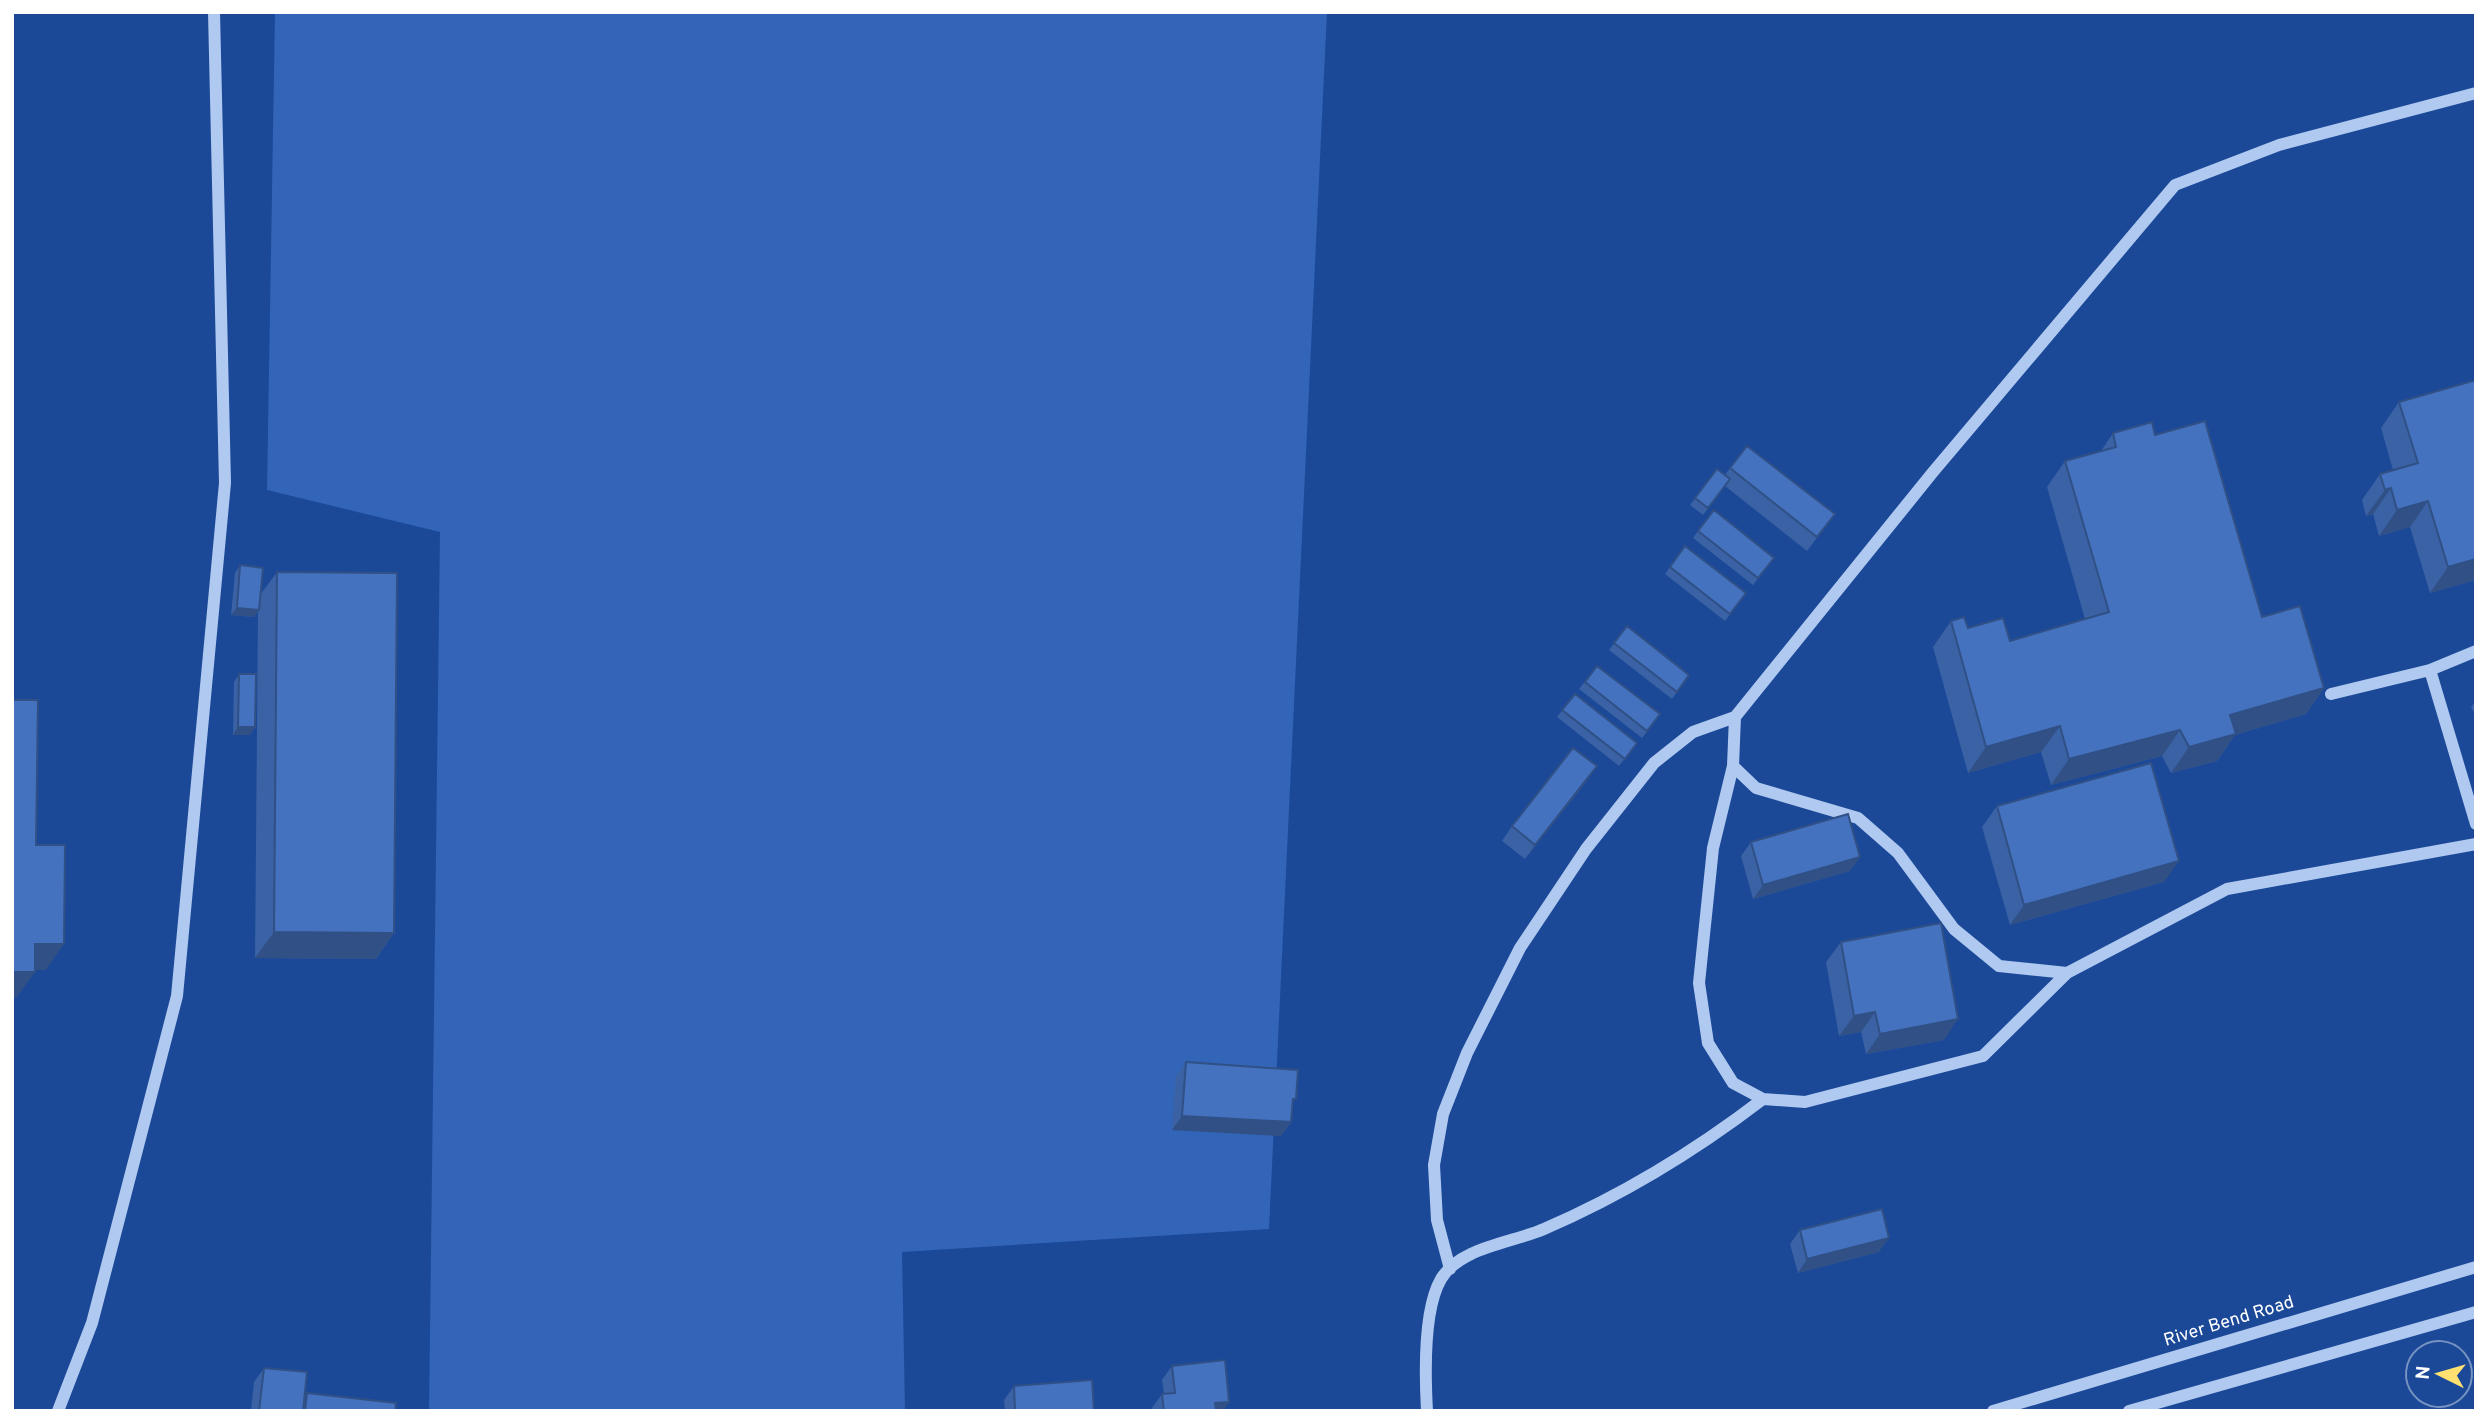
<svg xmlns="http://www.w3.org/2000/svg" width="2488" height="1423" font-family="Overpass,sans-serif">
  <rect width="100%" height="100%" fill="#1b4998"/>
  <!-- green -->
  <path fill="#3264b7" d="M 275,12 L 1327,12 L 1269,1229 L 902,1252 L 905,1411 L 429,1411 L 440,532 L 267,490 Z"/>
  <g fill="none" stroke-linecap="round" stroke-linejoin="round">
    <!-- minor -->
    <path stroke="#b0c9f0" stroke-width="12" d="M 2476,93 L 2279,145 L 2175,185 L 1933,472 L 1735,717 L 1733,766 L 1713,848 L 1699,983 L 1708,1043 L 1733,1083 L 1763,1099 L 1805,1102 L 1983,1056 L 2067,973 L 2227,889 L 2476,844
      M 2430,670 L 2476,824
      M 2331,694 L 2430,670 L 2476,651
      M 1733,766 L 1756,788 L 1858,818 L 1898,853 L 1954,929 L 1999,966 L 2067,973
      M 1450,1269 L 1437,1220 L 1434,1165 L 1443,1114 L 1467,1053 L 1520,948 L 1586,849 L 1654,763 L 1693,732 L 1735,717
      M 58,1411 L 92,1323 L 177,996 L 225,483 L 214,12
      M 1427,1411 C 1425,1375 1423,1310 1441,1279 C 1460,1247 1512,1243 1544,1229 C 1623,1195 1695,1151 1763,1099
      M 1993,1411 L 2476,1267
      M 2129,1411 L 2476,1312"/>
  </g>
  <!-- wall -->
  <path fill="#3a62a4" d="M 2399,402 L 2476,580 L 2430,593 L 2410,527 L 2379,536 L 2373,514 L 2366,516 L 2362,500 L 2380,474 L 2393,470 L 2381,428 Z
    M 2113,433 L 2155,435 L 2262,617 L 2324,688 L 2306,714 L 2235,735 L 2217,761 L 2171,773 L 2162,756 L 2051,785 L 2041,752 L 1968,773 L 1933,647 L 1951,621 L 1968,628 L 2010,641 L 2085,619 L 2047,487 L 2065,461 L 2101,451 Z
    M 1747,446 L 1835,514 L 1807,551 L 1725,486 L 1703,515 L 1690,505 L 1717,469 L 1725,475 Z
    M 1698,531 L 1769,565 L 1753,585 L 1693,538 Z
    M 1685,546 L 1746,593 L 1725,621 L 1665,574 Z
    M 240,565 L 260,595 L 277,572 L 394,933 L 376,959 L 255,958 L 258,611 L 254,617 L 231,615 L 235,573 Z
    M 1627,626 L 1689,675 L 1672,699 L 1609,650 Z
    M 1597,666 L 1655,722 L 1642,738 L 1579,689 Z
    M 239,674 L 255,727 L 250,735 L 233,735 L 234,682 Z
    M 1575,694 L 1637,743 L 1619,766 L 1557,717 Z
    M 2476,701 L 2476,717 L 2471,707 Z
    M 1587,781 L 1525,859 L 1502,841 L 1512,826 Z
    M 1997,806 L 2164,882 L 2010,925 L 1982,827 Z
    M 1751,842 L 1860,857 L 1850,871 L 1753,899 L 1741,856 Z
    M 1841,942 L 1944,1040 L 1866,1054 L 1861,1032 L 1839,1036 L 1826,962 Z
    M 1186,1062 L 1291,1122 L 1281,1136 L 1172,1130 L 1176,1076 Z
    M 1800,1230 L 1879,1252 L 1798,1273 L 1790,1244 Z
    M 1172,1366 L 1223,1411 L 1152,1411 L 1152,1408 L 1162,1394 L 1164,1394 L 1162,1380 Z
    M 264,1368 L 304,1397 L 307,1393 L 395,1411 L 251,1411 L 254,1382 Z
    M 1014,1386 L 1094,1411 L 1005,1411 L 1004,1400 Z"/>
  <!-- shaded-wall -->
  <path fill="#305086" d="M 2391,488 L 2373,514 L 2366,516 L 2385,490 Z
    M 2428,501 L 2410,527 L 2379,536 L 2397,510 Z
    M 2476,559 L 2476,580 L 2430,593 L 2448,567 Z
    M 237,608 L 259,610 L 254,617 L 231,615 Z
    M 2324,688 L 2306,714 L 2235,735 L 2217,761 L 2171,773 L 2189,747 L 2230,715 Z
    M 2060,726 L 2041,752 L 1968,773 L 1986,747 Z
    M 238,727 L 255,727 L 250,735 L 233,735 Z
    M 2180,730 L 2162,756 L 2051,785 L 2069,759 Z
    M 1597,766 L 1587,781 L 1525,859 L 1535,845 Z
    M 1860,857 L 1850,871 L 1753,899 L 1763,885 Z
    M 2179,861 L 2164,882 L 2010,925 L 2024,905 Z
    M 274,932 L 394,933 L 376,959 L 255,958 Z
    M 35,944 L 64,944 L 46,970 L 17,970 Z
    M 12,972 L 35,972 L 16,998 L 12,998 Z
    M 1875,1012 L 1861,1032 L 1839,1036 L 1854,1016 Z
    M 1958,1019 L 1944,1040 L 1866,1054 L 1880,1034 Z
    M 1182,1116 L 1291,1122 L 1281,1136 L 1172,1130 Z
    M 1889,1238 L 1879,1252 L 1798,1273 L 1807,1259 Z
    M 1229,1402 L 1223,1411 L 1210,1411 L 1215,1403 Z"/>
  <!-- building -->
  <path fill="#4472bf" stroke="#305086" stroke-width="2" d="M 2476,380 L 2476,559 L 2448,567 L 2428,501 L 2397,510 L 2391,488 L 2385,490 L 2380,474 L 2418,463 L 2399,402 Z
    M 2205,421 L 2262,617 L 2300,606 L 2324,688 L 2230,715 L 2236,734 L 2189,747 L 2180,730 L 2069,759 L 2060,726 L 1986,747 L 1951,621 L 1964,617 L 1968,628 L 2003,618 L 2010,641 L 2109,612 L 2065,461 L 2116,447 L 2113,433 L 2152,422 L 2155,435 Z
    M 1747,446 L 1835,514 L 1817,537 L 1730,468 Z
    M 1717,469 L 1730,479 L 1708,508 L 1695,498 Z
    M 1714,510 L 1774,558 L 1758,578 L 1698,531 Z
    M 1685,546 L 1746,593 L 1730,614 L 1670,567 Z
    M 240,565 L 263,568 L 259,610 L 237,608 Z
    M 277,572 L 397,573 L 394,933 L 274,932 Z
    M 1627,626 L 1689,675 L 1677,692 L 1614,643 Z
    M 1597,666 L 1660,714 L 1647,731 L 1585,682 Z
    M 239,674 L 256,674 L 255,727 L 238,727 Z
    M 1575,694 L 1637,743 L 1625,759 L 1562,710 Z
    M 12,700 L 38,700 L 36,845 L 65,845 L 64,944 L 35,944 L 35,972 L 12,972 Z
    M 1573,748 L 1597,766 L 1535,845 L 1512,826 Z
    M 2151,763 L 2179,861 L 2024,905 L 1997,806 Z
    M 1848,814 L 1860,857 L 1763,885 L 1751,842 Z
    M 1941,923 L 1958,1019 L 1880,1034 L 1875,1012 L 1854,1016 L 1841,942 Z
    M 1186,1062 L 1298,1070 L 1296,1099 L 1293,1099 L 1291,1122 L 1182,1116 Z
    M 1882,1209 L 1889,1238 L 1807,1259 L 1800,1230 Z
    M 1225,1360 L 1229,1402 L 1215,1403 L 1216,1411 L 1164,1411 L 1162,1394 L 1175,1393 L 1172,1366 Z
    M 264,1368 L 307,1372 L 303,1411 L 259,1411 Z
    M 1092,1380 L 1094,1411 L 1015,1411 L 1014,1386 Z
    M 307,1393 L 396,1403 L 395,1411 L 305,1411 Z"/>
  <g text-anchor="middle" dominant-baseline="central" stroke-width="7" stroke-linejoin="round" paint-order="stroke">
    <!-- street labels -->
    <g font-size="18" fill="#fff" stroke="#1b4998">
      <text transform="translate(2229 1322) rotate(-17)">River Bend Road</text>
    </g>
  </g>
  <!-- border -->
  <rect width="2488" height="1423" fill="none" stroke="#ffffff" stroke-width="28"/>
  <!-- north arrow -->
  <g transform="translate(2439 1374) rotate(275)"><circle r="33" fill="#1b4998" stroke="#7692c1" stroke-width="2"/>
  <path d="M0-5L12 26L0 18L-12 26Z" fill="#ffe070"/>
  <text y="-10" font-size="19" font-weight="bold" text-anchor="middle" fill="#ffffff">N</text>
  </g>
</svg>
